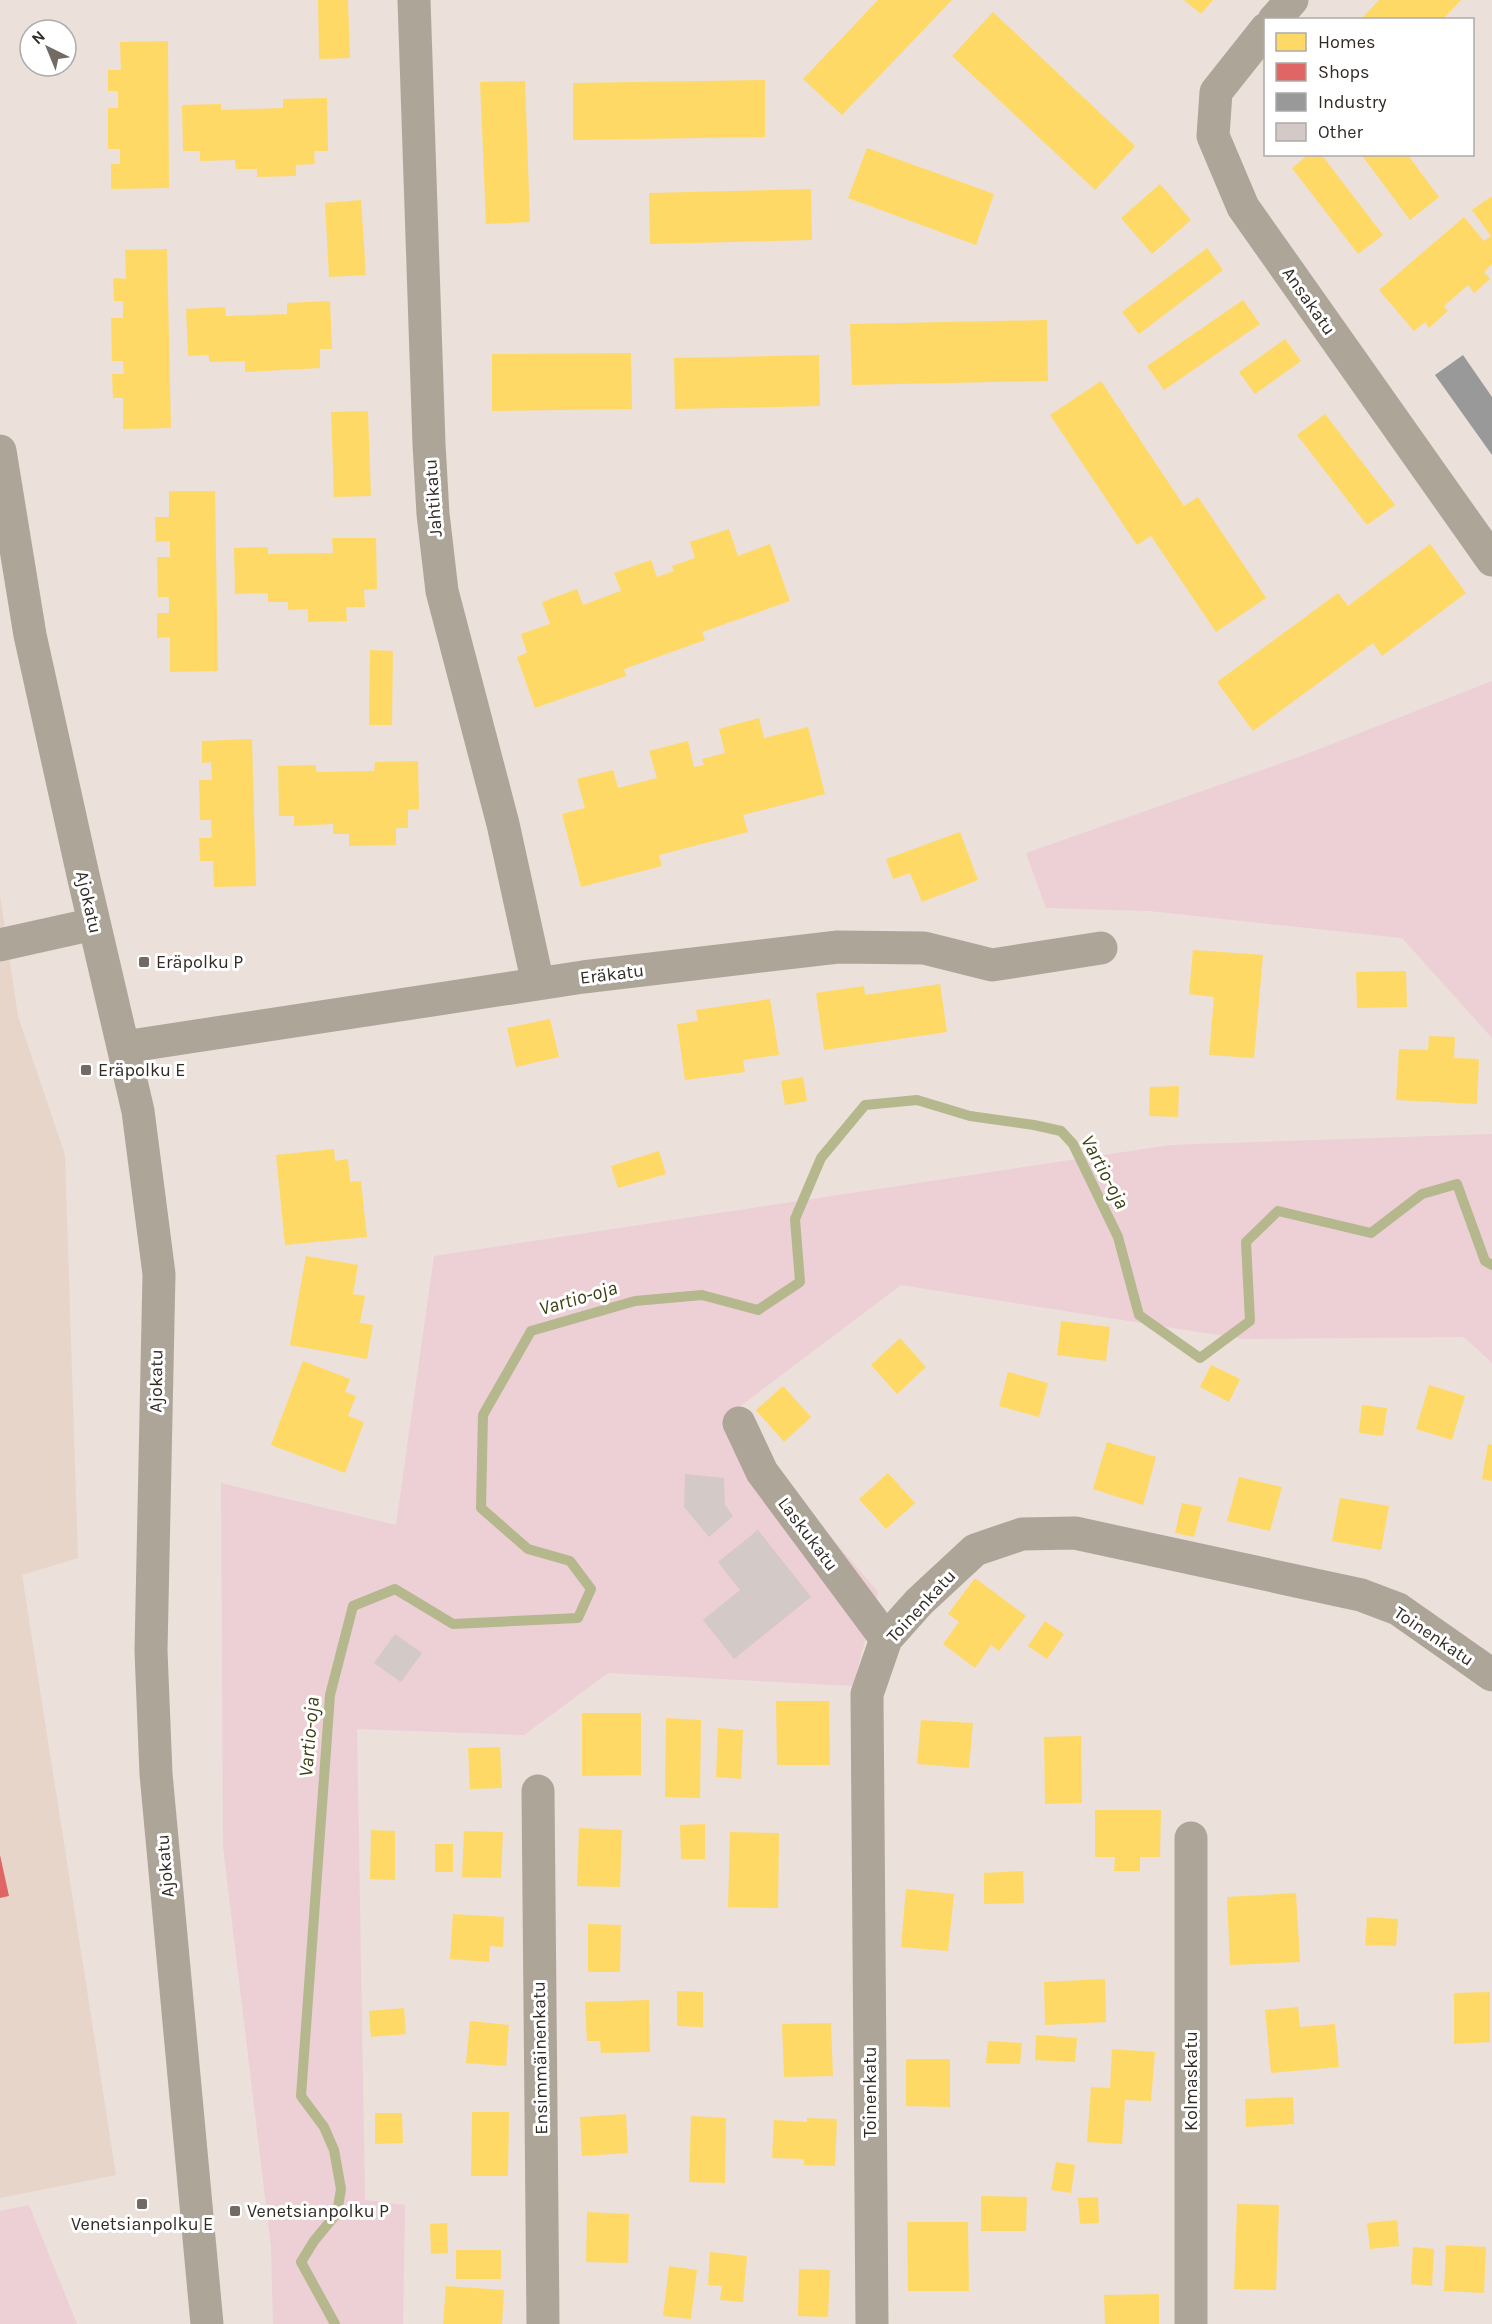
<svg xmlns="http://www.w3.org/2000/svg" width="1492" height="2324" font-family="Karla,sans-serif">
  <rect width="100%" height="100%" fill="#ebe0da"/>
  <!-- built -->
  <path fill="#e7d5c9" d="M 0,895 L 18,1016 L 65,1155 L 78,1558 L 22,1575 L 116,2175 L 0,2198 Z"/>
  <!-- green -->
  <path fill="#edcfd6" d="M 1492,681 L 1492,1038 L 1402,938 L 1149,911 L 1046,908 L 1026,853 L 1299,757 Z
    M 1492,1134 L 1492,1363 L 1464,1337 L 1243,1339 L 901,1285 L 727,1416 L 878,1592 L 853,1686 L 608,1673 L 524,1735 L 357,1729 L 365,2200 L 405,2205 L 403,2324 L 273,2324 L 271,2247 L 223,1847 L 221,1483 L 396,1525 L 434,1256 L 1170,1145 Z
    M 29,2205 L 77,2324 L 0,2324 L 0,2211 Z"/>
  <!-- homes -->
  <path fill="#ffd966" d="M 318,0 L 348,0 L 350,58 L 319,59 Z
    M 878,0 L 952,0 L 842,115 L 803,79 Z
    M 1184,0 L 1213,0 L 1201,14 Z
    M 1379,0 L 1461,0 L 1442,20 L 1360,20 Z
    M 993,12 L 1135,146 L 1095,190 L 952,56 Z
    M 168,41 L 169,188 L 111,189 L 111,164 L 120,164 L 120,149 L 108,149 L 108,108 L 118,108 L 118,91 L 108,91 L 108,70 L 121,70 L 120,42 Z
    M 765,80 L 765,137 L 573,140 L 573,83 Z
    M 525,81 L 530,222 L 486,224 L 480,82 Z
    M 327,98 L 328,151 L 314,151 L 315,164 L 296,165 L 296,176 L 257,177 L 257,169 L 236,169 L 235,160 L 200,161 L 200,151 L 183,151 L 182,105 L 221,104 L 221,110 L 283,108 L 283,99 Z
    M 867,148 L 994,194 L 976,245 L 848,198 Z
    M 1309,154 L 1321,154 L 1383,235 L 1358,254 L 1292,168 Z
    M 1361,154 L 1407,154 L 1439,197 L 1410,220 Z
    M 1160,184 L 1191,220 L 1152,254 L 1121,218 Z
    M 811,189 L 812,240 L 650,244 L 649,193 Z
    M 1492,196 L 1492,264 L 1484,272 L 1490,279 L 1474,293 L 1468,285 L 1444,306 L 1448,311 L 1429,328 L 1425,322 L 1414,331 L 1379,290 L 1464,217 L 1484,241 L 1491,236 L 1472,210 Z
    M 361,200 L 366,275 L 329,277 L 325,203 Z
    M 1207,248 L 1223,270 L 1139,334 L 1122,312 Z
    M 167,249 L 171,428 L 123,429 L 123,398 L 113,398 L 112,374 L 124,374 L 123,361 L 112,361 L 111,318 L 123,318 L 123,301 L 114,301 L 113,278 L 126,279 L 125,250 Z
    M 1243,300 L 1260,324 L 1164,390 L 1147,366 Z
    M 330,301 L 332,349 L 320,349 L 320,368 L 245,372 L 245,361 L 209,362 L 209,355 L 188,356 L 186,309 L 225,307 L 226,316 L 287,314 L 287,303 Z
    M 1047,320 L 1048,381 L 852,385 L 850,324 Z
    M 1285,339 L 1301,361 L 1255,394 L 1239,372 Z
    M 631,353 L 632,409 L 492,411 L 492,354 Z
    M 819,355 L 820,406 L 675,409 L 674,358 Z
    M 1101,381 L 1184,506 L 1198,497 L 1266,598 L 1216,632 L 1151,536 L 1137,545 L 1050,415 Z
    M 368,411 L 371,496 L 334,497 L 331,412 Z
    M 1325,414 L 1395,505 L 1367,525 L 1297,435 Z
    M 169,491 L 215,491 L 218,671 L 170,672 L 170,637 L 157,638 L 157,613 L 169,613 L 169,597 L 158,597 L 157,557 L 170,557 L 170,541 L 156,542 L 155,517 L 169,517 Z
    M 729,529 L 738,556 L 770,544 L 790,601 L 702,632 L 705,640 L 624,669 L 626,676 L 535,708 L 517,657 L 527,653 L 521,634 L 550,624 L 542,602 L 577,589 L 583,605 L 621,591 L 614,573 L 651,560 L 657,577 L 674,571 L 672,566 L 695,558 L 690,542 Z
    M 332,538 L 376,538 L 377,589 L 364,590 L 365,607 L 346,607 L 347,621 L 308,622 L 308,609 L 288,610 L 288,602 L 268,602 L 268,593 L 235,594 L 234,548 L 268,547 L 268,554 L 333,553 Z
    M 1430,544 L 1466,593 L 1382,656 L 1373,643 L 1253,731 L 1217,682 L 1338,593 L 1348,606 Z
    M 370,650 L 393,651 L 392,725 L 369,725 Z
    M 759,718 L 764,738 L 808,727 L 825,794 L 743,815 L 748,832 L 659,855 L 662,866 L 581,887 L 562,814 L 585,808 L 577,779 L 613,770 L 618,788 L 657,778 L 649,751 L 688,741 L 694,767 L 704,765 L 702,759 L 725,753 L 719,729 Z
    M 252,739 L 256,886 L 214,887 L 213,861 L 200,861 L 199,838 L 212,838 L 211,820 L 200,820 L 199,780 L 212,780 L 211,762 L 202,763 L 202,741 Z
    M 418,761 L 419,809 L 408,810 L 408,828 L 396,828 L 396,845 L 349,846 L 349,834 L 333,834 L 333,824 L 294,826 L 294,816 L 279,816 L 278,766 L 316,765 L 316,772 L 374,771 L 375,762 Z
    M 960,832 L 978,880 L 922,902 L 910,873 L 893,879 L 886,859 Z
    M 1193,950 L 1263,955 L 1254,1058 L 1209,1055 L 1214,997 L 1189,994 Z
    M 1406,971 L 1407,1007 L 1357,1008 L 1356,972 Z
    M 940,984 L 947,1032 L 824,1050 L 816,993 L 864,986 L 865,995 Z
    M 770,999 L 779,1055 L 743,1060 L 745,1072 L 685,1080 L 677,1024 L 698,1021 L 696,1010 Z
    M 550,1019 L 559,1057 L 516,1067 L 507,1028 Z
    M 1429,1036 L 1455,1037 L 1454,1058 L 1479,1059 L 1477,1104 L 1396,1100 L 1399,1049 L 1428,1050 Z
    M 803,1077 L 807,1101 L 785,1105 L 781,1081 Z
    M 1179,1086 L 1178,1117 L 1149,1116 L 1150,1087 Z
    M 334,1149 L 335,1161 L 348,1159 L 350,1182 L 361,1181 L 367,1237 L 285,1245 L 276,1155 Z
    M 659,1151 L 666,1174 L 618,1188 L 611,1166 Z
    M 306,1256 L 358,1265 L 353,1294 L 365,1296 L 360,1323 L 373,1325 L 367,1359 L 290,1345 Z
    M 1061,1321 L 1110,1327 L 1106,1361 L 1057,1355 Z
    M 900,1338 L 926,1367 L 897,1394 L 871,1365 Z
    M 303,1361 L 350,1379 L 345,1392 L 356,1396 L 348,1416 L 364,1422 L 345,1473 L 271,1445 Z
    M 1211,1365 L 1240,1379 L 1229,1402 L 1200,1387 Z
    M 1008,1372 L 1048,1383 L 1039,1417 L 999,1406 Z
    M 1429,1385 L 1465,1396 L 1452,1440 L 1416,1429 Z
    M 783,1386 L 811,1417 L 784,1442 L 756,1410 Z
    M 1362,1405 L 1387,1408 L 1383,1436 L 1359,1433 Z
    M 1107,1442 L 1156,1457 L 1143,1505 L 1093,1489 Z
    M 1488,1444 L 1492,1445 L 1492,1481 L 1482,1479 Z
    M 888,1473 L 915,1503 L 886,1529 L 859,1499 Z
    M 1239,1477 L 1282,1487 L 1270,1531 L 1227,1521 Z
    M 1340,1498 L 1389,1506 L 1381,1550 L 1332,1541 Z
    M 1182,1503 L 1202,1507 L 1194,1537 L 1175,1533 Z
    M 975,1578 L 1026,1616 L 999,1651 L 991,1645 L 975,1668 L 943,1644 L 959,1622 L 948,1614 Z
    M 1045,1621 L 1064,1634 L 1047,1659 L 1028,1646 Z
    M 776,1701 L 829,1701 L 830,1765 L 777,1765 Z
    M 582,1713 L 641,1713 L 641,1775 L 582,1776 Z
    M 666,1718 L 701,1720 L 700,1798 L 665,1797 Z
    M 921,1720 L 973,1723 L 969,1768 L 917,1764 Z
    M 718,1728 L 743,1730 L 741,1779 L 716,1777 Z
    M 1081,1736 L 1082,1803 L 1045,1804 L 1044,1737 Z
    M 500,1747 L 502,1788 L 470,1789 L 468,1748 Z
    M 1095,1810 L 1161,1810 L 1160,1857 L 1140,1857 L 1140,1871 L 1114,1871 L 1115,1857 L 1095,1857 Z
    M 705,1824 L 705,1859 L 681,1859 L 680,1825 Z
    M 579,1828 L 622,1830 L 620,1887 L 577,1886 Z
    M 371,1830 L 395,1831 L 395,1880 L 370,1879 Z
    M 464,1831 L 503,1832 L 501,1878 L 462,1877 Z
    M 730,1832 L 779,1833 L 778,1908 L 728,1907 Z
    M 435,1844 L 453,1844 L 453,1872 L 435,1872 Z
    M 1023,1871 L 1024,1903 L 984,1904 L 984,1873 Z
    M 906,1889 L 954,1894 L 948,1951 L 901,1947 Z
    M 1296,1893 L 1300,1962 L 1230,1965 L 1227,1897 Z
    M 453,1914 L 504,1917 L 503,1947 L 490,1946 L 489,1962 L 450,1959 Z
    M 1367,1917 L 1398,1919 L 1396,1946 L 1365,1945 Z
    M 588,1924 L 621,1925 L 620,1972 L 588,1972 Z
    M 1105,1979 L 1106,2022 L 1045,2025 L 1044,1982 Z
    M 677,1991 L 703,1992 L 703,2027 L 677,2026 Z
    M 1490,1992 L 1490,2042 L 1454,2044 L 1454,1993 Z
    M 649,2000 L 650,2052 L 601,2053 L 600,2041 L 587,2041 L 585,2002 Z
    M 1298,2007 L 1300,2027 L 1335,2024 L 1339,2067 L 1271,2073 L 1265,2010 Z
    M 404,2008 L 406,2034 L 371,2037 L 369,2011 Z
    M 470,2021 L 509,2025 L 506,2066 L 466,2063 Z
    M 831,2023 L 833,2076 L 784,2077 L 782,2024 Z
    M 1036,2035 L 1077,2038 L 1075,2062 L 1035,2060 Z
    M 988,2041 L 1022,2043 L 1020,2064 L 986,2063 Z
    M 1112,2049 L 1155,2052 L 1151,2101 L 1125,2100 L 1122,2144 L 1087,2142 L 1091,2087 L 1110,2088 Z
    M 906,2059 L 950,2059 L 950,2107 L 906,2106 Z
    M 1293,2097 L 1294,2124 L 1246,2127 L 1245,2099 Z
    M 472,2112 L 509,2112 L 508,2176 L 471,2176 Z
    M 375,2113 L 402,2113 L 403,2143 L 375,2144 Z
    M 626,2114 L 628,2153 L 582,2156 L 580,2117 Z
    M 691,2116 L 726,2118 L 725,2183 L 689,2182 Z
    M 807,2118 L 837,2119 L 835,2166 L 804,2165 L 804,2159 L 772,2158 L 774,2120 L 807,2122 Z
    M 1056,2162 L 1075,2165 L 1071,2193 L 1051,2190 Z
    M 981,2196 L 1027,2197 L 1026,2231 L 981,2231 Z
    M 1098,2197 L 1099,2223 L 1080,2224 L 1078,2198 Z
    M 1237,2204 L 1279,2205 L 1276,2290 L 1234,2289 Z
    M 587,2212 L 629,2214 L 628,2263 L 586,2262 Z
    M 1397,2220 L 1399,2246 L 1370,2249 L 1367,2223 Z
    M 907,2222 L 968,2222 L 969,2291 L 908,2291 Z
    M 447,2223 L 448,2253 L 431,2254 L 430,2224 Z
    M 1446,2245 L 1486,2247 L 1484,2293 L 1444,2291 Z
    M 1413,2247 L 1434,2249 L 1432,2286 L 1411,2284 Z
    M 456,2250 L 501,2250 L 501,2279 L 456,2279 Z
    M 710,2252 L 747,2256 L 743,2302 L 720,2300 L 722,2286 L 708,2285 Z
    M 669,2266 L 697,2270 L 691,2319 L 663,2316 Z
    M 799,2269 L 830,2270 L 828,2317 L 798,2316 Z
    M 446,2286 L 504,2290 L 502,2324 L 443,2324 Z
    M 1159,2294 L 1159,2324 L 1105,2324 L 1104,2295 Z"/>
  <!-- shops -->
  <path fill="#e06666" d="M 0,1855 L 9,1896 L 0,1898 Z"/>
  <!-- industry -->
  <path fill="#999" d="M 1463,355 L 1492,397 L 1492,455 L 1435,375 Z"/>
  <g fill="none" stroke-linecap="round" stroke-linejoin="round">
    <!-- stream -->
    <path stroke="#b4b88c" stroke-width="10" d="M 335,2324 L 301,2262 L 314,2241 L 337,2213 L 341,2189 L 334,2150 L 324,2127 L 301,2096 L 330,1695 L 353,1606 L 395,1589 L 453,1624 L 578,1618 L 591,1589 L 570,1561 L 528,1549 L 481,1508 L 483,1415 L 531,1331 L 635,1301 L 702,1295 L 758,1310 L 800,1282 L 795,1219 L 821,1158 L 865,1105 L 917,1100 L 970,1116 L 1034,1125 L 1061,1131 L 1073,1144 L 1118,1237 L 1139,1315 L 1200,1358 L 1250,1321 L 1246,1242 L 1278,1211 L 1371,1233 L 1422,1194 L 1457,1184 L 1485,1261 L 1492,1265"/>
  </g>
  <!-- building -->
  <path fill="#d3c9c6" d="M 685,1474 L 724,1478 L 725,1505 L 733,1516 L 709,1537 L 684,1507 Z
    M 758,1530 L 811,1597 L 734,1659 L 703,1620 L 740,1590 L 718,1562 Z
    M 395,1634 L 422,1653 L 401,1682 L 374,1663 Z"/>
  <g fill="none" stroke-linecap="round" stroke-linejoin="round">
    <!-- minor -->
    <path stroke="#aea599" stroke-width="33" d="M 414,0 L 429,444 L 433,514 L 442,591 L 503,824 L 538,984
      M 1274,20 L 1292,0
      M 1266,29 L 1216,92 L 1213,136 L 1243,207 L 1492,560
      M 0,451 L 30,635 L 83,875 L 138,1111 L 159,1274 L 151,1651 L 156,1774 L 207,2324
      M 0,945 L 94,924
      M 124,1047 L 583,977 L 838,947 L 924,948 L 992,965 L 1101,948
      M 739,1423 L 762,1472 L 886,1639
      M 538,1791 L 543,2324
      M 1191,1838 L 1191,2324
      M 872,2324 L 867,1694 L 886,1639 L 919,1602 L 975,1550 L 1022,1534 L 1075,1533 L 1361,1595 L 1398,1609 L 1492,1675"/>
  </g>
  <!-- markers -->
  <g fill="#726a64" stroke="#fff" stroke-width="2">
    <rect x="138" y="956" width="12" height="12" rx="3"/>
    <rect x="80" y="1064" width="12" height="12" rx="3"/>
    <rect x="136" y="2198" width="12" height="12" rx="3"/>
    <rect x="229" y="2205" width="12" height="12" rx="3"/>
  </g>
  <g text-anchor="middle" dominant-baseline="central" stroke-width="6" stroke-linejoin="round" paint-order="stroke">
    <!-- street labels -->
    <g font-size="18" fill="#312a25" stroke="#fff">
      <text transform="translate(1309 301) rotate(55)">Ansakatu</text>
      <text transform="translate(433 498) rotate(-94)">Jahtikatu</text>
      <text transform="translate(89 902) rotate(77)">Ajokatu</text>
      <text transform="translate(612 974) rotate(-7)">Eräkatu</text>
      <text transform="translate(156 1381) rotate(-89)">Ajokatu</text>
      <text transform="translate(808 1534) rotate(53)">Laskukatu</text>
      <text transform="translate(921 1606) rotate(-47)">Toinenkatu</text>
      <text transform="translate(1434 1636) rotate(34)">Toinenkatu</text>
      <text transform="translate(165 1866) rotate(-95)">Ajokatu</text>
      <text transform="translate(540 2058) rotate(-91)">Ensimmäinenkatu</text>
      <text transform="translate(1191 2081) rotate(-90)">Kolmaskatu</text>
      <text transform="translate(870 2092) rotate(-90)">Toinenkatu</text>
    </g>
    <!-- poi labels -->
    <g font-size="18" fill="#312a25" stroke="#fff" text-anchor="start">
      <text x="156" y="962">Eräpolku P</text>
      <text x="98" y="1070">Eräpolku E</text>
      <text x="247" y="2211">Venetsianpolku P</text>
      <text x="142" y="2224" text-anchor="middle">Venetsianpolku E</text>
    </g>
    <!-- water labels -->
    <g font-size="20" font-style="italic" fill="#3a4113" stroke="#fff">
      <text transform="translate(1105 1172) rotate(62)">Vartio-oja</text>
      <text transform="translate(578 1298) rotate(-16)">Vartio-oja</text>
      <text transform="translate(309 1737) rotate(-85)">Vartio-oja</text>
    </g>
  </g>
  <!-- legend -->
  <rect x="1264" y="18" width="210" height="138" fill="#ffffff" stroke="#adaaa8" stroke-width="1.5"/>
  <rect x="1276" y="33" width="30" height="18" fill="#ffd966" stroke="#adaaa8" stroke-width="1.5"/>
  <text x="1318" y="48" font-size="18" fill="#312a25">Homes</text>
  <rect x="1276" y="63" width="30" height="18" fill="#e06666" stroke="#adaaa8" stroke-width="1.5"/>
  <text x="1318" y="78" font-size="18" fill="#312a25">Shops</text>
  <rect x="1276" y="93" width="30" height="18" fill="#999999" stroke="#adaaa8" stroke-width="1.5"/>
  <text x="1318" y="108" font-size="18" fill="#312a25">Industry</text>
  <rect x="1276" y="123" width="30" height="18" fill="#d3c9c6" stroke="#adaaa8" stroke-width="1.5"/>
  <text x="1318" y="138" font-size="18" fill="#312a25">Other</text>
  <!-- north arrow -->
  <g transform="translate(48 48) rotate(317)"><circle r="28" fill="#ffffff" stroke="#adaaa8" stroke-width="1.5"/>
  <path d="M0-4.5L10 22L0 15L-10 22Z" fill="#726a64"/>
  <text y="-9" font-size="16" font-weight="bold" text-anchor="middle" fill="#312a25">N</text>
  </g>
</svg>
